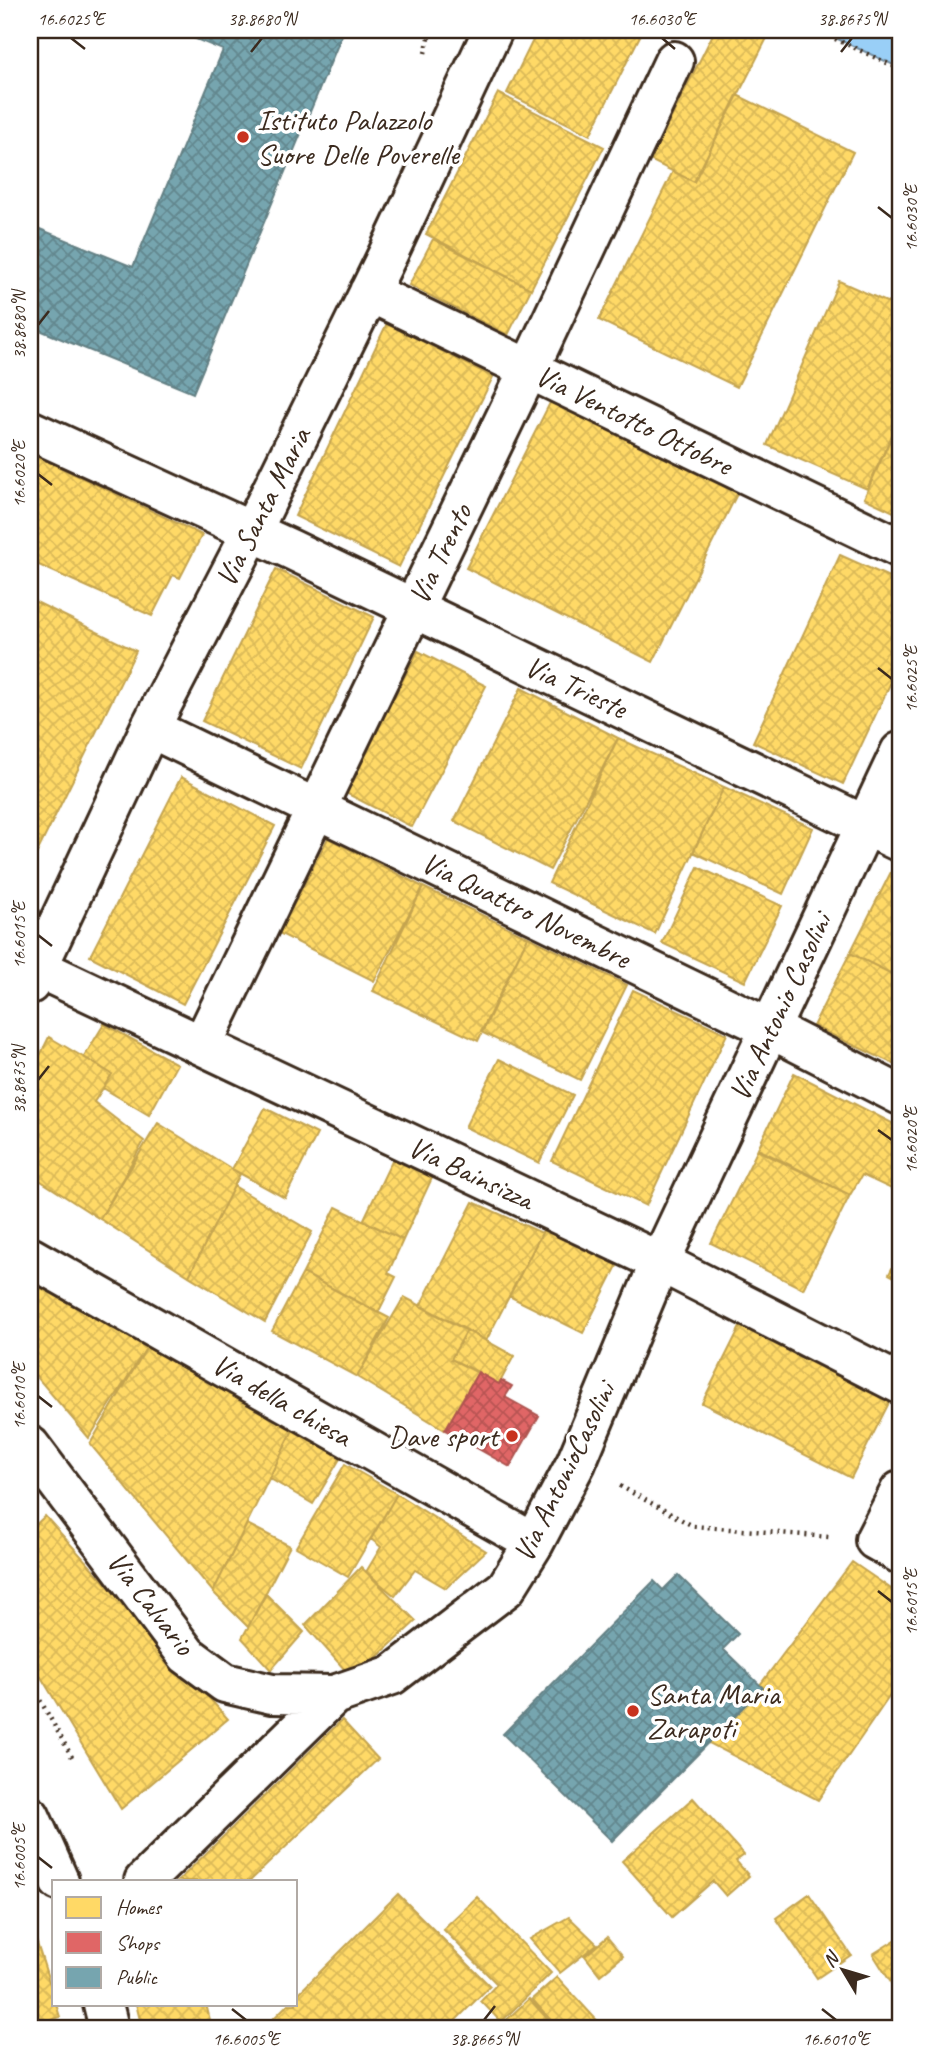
<svg xmlns="http://www.w3.org/2000/svg" width="930" height="2058" font-family="Caveat,sans-serif">
  <defs>
    <pattern id="homes-cross-hatch" width="8" height="8" patternUnits="userSpaceOnUse" patternTransform="scale(1.75)"><rect width="8" height="8" fill="#ffd966"/><path d="M0 0l8 8M0 8l8-8" fill="none" stroke="#dbba58"/></pattern>
    <pattern id="shops-cross-hatch" width="8" height="8" patternUnits="userSpaceOnUse" patternTransform="scale(1.75)"><rect width="8" height="8" fill="#e06666"/><path d="M0 0l8 8M0 8l8-8" fill="none" stroke="#b75453"/></pattern>
    <pattern id="public-cross-hatch" width="8" height="8" patternUnits="userSpaceOnUse" patternTransform="scale(1.75)"><rect width="8" height="8" fill="#76a5af"/><path d="M0 0l8 8M0 8l8-8" fill="none" stroke="#62878e"/></pattern>
  </defs>
  <rect width="100%" height="100%" fill="#fff"/>
  <filter id="ink" filterUnits="userSpaceOnUse"><feTurbulence type="fractalNoise" baseFrequency=".0143" numOctaves="2"/><feDisplacementMap in="SourceGraphic" scale="14" xChannelSelector="R" yChannelSelector="G"/><feConvolveMatrix kernelMatrix="1 2 1 2 8 2 1 2 1" color-interpolation-filters="sRGB"/></filter>
  <g filter="url(#ink)">
    <!-- water -->
    <path fill="#99cff7" stroke="#738da0" stroke-width="2" d="M 819,30 L 900,30 L 900,68 L 827,34 Z"/>
    <!-- homes -->
    <path fill="url(#homes-cross-hatch)" stroke="#c4a450" stroke-width="2" d="M 538,30 L 643,30 L 590,135 L 507,93 Z
      M 715,30 L 754,30 L 768,36 L 694,182 L 650,160 Z
      M 498,93 L 604,147 L 531,289 L 426,234 Z
      M 737,95 L 853,152 L 737,387 L 599,320 L 673,171 L 694,182 Z
      M 433,239 L 531,289 L 508,335 L 409,285 Z
      M 839,281 L 900,308 L 900,418 L 867,489 L 767,445 Z
      M 387,323 L 493,377 L 399,567 L 295,516 Z
      M 555,393 L 741,486 L 653,662 L 466,568 Z
      M 900,418 L 900,515 L 864,498 Z
      M 30,453 L 202,535 L 180,578 L 173,575 L 152,616 L 30,561 Z
      M 840,555 L 900,582 L 900,663 L 843,784 L 753,742 Z
      M 276,569 L 374,617 L 301,769 L 202,721 Z
      M 30,599 L 136,651 L 30,867 Z
      M 418,651 L 486,686 L 412,827 L 344,792 Z
      M 521,688 L 618,738 L 550,870 L 454,821 Z
      M 618,738 L 724,787 L 655,934 L 549,883 Z
      M 181,777 L 275,826 L 183,1004 L 90,956 Z
      M 724,787 L 813,828 L 783,894 L 693,852 Z
      M 328,838 L 423,887 L 374,981 L 279,933 Z
      M 698,867 L 782,906 L 745,982 L 662,943 Z
      M 891,872 L 900,877 L 900,978 L 850,953 Z
      M 423,887 L 528,937 L 478,1041 L 373,991 Z
      M 528,937 L 627,985 L 580,1080 L 481,1032 Z
      M 850,953 L 900,978 L 900,1067 L 813,1026 Z
      M 633,990 L 727,1034 L 646,1206 L 552,1161 Z
      M 104,1024 L 177,1064 L 149,1115 L 103,1088 L 112,1074 L 84,1057 Z
      M 49,1037 L 112,1074 L 94,1102 L 144,1141 L 100,1219 L 30,1174 L 30,1076 Z
      M 499,1059 L 573,1095 L 539,1163 L 465,1127 Z
      M 794,1073 L 900,1127 L 900,1193 L 862,1175 L 850,1195 L 757,1150 Z
      M 265,1108 L 317,1134 L 285,1198 L 232,1169 Z
      M 158,1123 L 240,1174 L 189,1276 L 100,1219 Z
      M 758,1149 L 850,1195 L 803,1289 L 711,1243 Z
      M 394,1156 L 433,1176 L 403,1240 L 363,1221 Z
      M 234,1186 L 312,1232 L 265,1322 L 189,1276 Z
      M 473,1202 L 542,1233 L 486,1341 L 420,1306 Z
      M 336,1207 L 403,1240 L 388,1273 L 396,1277 L 378,1313 L 303,1273 Z
      M 548,1221 L 621,1258 L 583,1333 L 509,1296 Z
      M 900,1253 L 900,1280 L 889,1274 Z
      M 303,1273 L 389,1318 L 357,1377 L 272,1331 Z
      M 30,1274 L 150,1342 L 89,1438 L 30,1369 Z
      M 404,1297 L 467,1330 L 451,1359 L 478,1372 L 445,1430 L 357,1377 Z
      M 747,1313 L 896,1389 L 851,1478 L 702,1403 Z
      M 467,1330 L 514,1356 L 499,1384 L 451,1359 Z
      M 147,1347 L 294,1428 L 213,1592 L 90,1444 Z
      M 294,1428 L 341,1457 L 313,1504 L 269,1478 Z
      M 345,1464 L 397,1494 L 348,1577 L 296,1547 Z
      M 397,1494 L 486,1551 L 446,1588 L 415,1570 L 395,1596 L 366,1572 L 381,1547 L 371,1539 Z
      M 45,1516 L 228,1719 L 121,1809 L 30,1659 L 30,1530 Z
      M 247,1524 L 290,1546 L 248,1627 L 213,1592 Z
      M 852,1562 L 900,1595 L 900,1681 L 818,1800 L 709,1743 L 763,1688 L 760,1685 Z
      M 361,1567 L 416,1621 L 353,1679 L 305,1625 Z
      M 266,1594 L 304,1632 L 271,1670 L 242,1638 Z
      M 342,1720 L 378,1759 L 250,1881 L 178,1881 Z
      M 693,1798 L 744,1855 L 736,1861 L 749,1876 L 726,1896 L 713,1881 L 672,1917 L 622,1861 Z
      M 398,1894 L 490,1986 L 448,2028 L 264,2028 L 288,2004 L 296,2004 L 296,1996 Z
      M 809,1894 L 851,1955 L 817,1978 L 776,1918 Z
      M 477,1897 L 551,1973 L 501,2022 L 481,2001 L 497,1984 L 443,1929 Z
      M 569,1917 L 597,1944 L 560,1973 L 530,1939 Z
      M 30,1921 L 54,1997 L 54,2004 L 56,2004 L 60,2017 L 30,2027 Z
      M 607,1937 L 623,1956 L 600,1975 L 585,1956 Z
      M 900,1937 L 900,1997 L 873,1954 Z
      M 557,1977 L 604,2028 L 558,2028 L 532,1999 Z
      M 529,1999 L 556,2028 L 498,2028 Z
      M 136,2004 L 206,2004 L 212,2028 L 142,2028 Z"/>
    <!-- shops -->
    <path fill="url(#shops-cross-hatch)" stroke="#ae5450" stroke-width="2" d="M 478,1372 L 499,1384 L 501,1380 L 512,1386 L 505,1397 L 539,1416 L 510,1467 L 445,1430 Z"/>
    <!-- public -->
    <path fill="url(#public-cross-hatch)" stroke="#648084" stroke-width="2" d="M 174,30 L 344,30 L 193,393 L 30,326 L 30,225 L 133,267 L 223,50 Z
      M 678,1575 L 738,1634 L 723,1649 L 763,1688 L 612,1841 L 503,1734 L 654,1581 L 663,1590 Z"/>
    <g fill="none" stroke-linecap="round" stroke-linejoin="round">
      <!-- minor casing -->
      <g stroke="#3b2a1e" stroke-width="44">
        <path id="minor" d="M 369,292 L 900,548
          M 30,430 L 290,549 L 900,842
          M 150,728 L 769,1028 L 900,1095
          M 38,968 L 660,1262 L 900,1384
          M 30,984 L 150,728 L 252,531 L 388,254 L 493,30
          M 202,1045 L 529,369 L 674,61
          M 30,1257 L 534,1543
          M 30,1446 L 187,1655 L 225,1683 L 272,1694 L 334,1695 L 392,1675 L 506,1588 L 534,1543 L 576,1463 L 660,1262 L 900,752
          M 900,1491 L 875,1540 L 900,1554
          M 30,1816 L 59,1881
          M 144,1881 L 334,1695
          M 103,2004 L 109,2028"/>
      </g>
      <!-- path -->
      <path stroke="#3b2a1e" stroke-width="4.5" stroke-dasharray="2 5" stroke-linecap="butt" d="M 816,30 L 900,69
        M 425,53 L 431,30
        M 620,1486 L 693,1526 L 829,1537
        M 30,1682 L 72,1757"/>
      <!-- minor -->
      <use href="#minor" stroke="#fff" stroke-width="38"/>
    </g>
  </g>
  <!-- ticks -->
  <path fill="none" stroke="#3b2a1e" stroke-width="2.5" d="M 71,38 L 85,49M 662,38 L 675,49M 251,52 L 262,38M 841,52 L 852,38M 878,207 L 892,218M 38,325 L 49,311M 38,474 L 52,485M 878,668 L 892,679M 38,935 L 52,946M 38,1080 L 49,1066M 878,1130 L 892,1140M 38,1396 L 52,1407M 878,1591 L 892,1602M 38,1857 L 52,1868M 232,2009 L 246,2020M 822,2009 L 836,2020M 484,2020 L 495,2006"/>
  <!-- markers -->
  <g fill="#c8321e" stroke="#fff" stroke-width="2.5">
    <circle cx="243" cy="137" r="7"/>
    <circle cx="512" cy="1436" r="7"/>
    <circle cx="633" cy="1711" r="7"/>
  </g>
  <g text-anchor="middle" dominant-baseline="central" stroke-width="7" stroke-linejoin="round" paint-order="stroke">
    <!-- poi labels -->
    <g font-size="30" fill="#3b2a1e" stroke="#fff" text-anchor="start">
      <text x="257" y="120">Istituto Palazzolo<tspan x="257" dy="34">Suore Delle Poverelle</tspan></text>
      <text x="498" y="1436" text-anchor="end">Dave sport</text>
      <text x="647" y="1694">Santa Maria<tspan x="647" dy="34">Zarapoti</tspan></text>
    </g>
    <!-- street labels -->
    <g font-size="30" fill="#3b2a1e" stroke="#fff">
      <text transform="translate(634 420) rotate(26)">Via Ventotto Ottobre</text>
      <text transform="translate(263 507) rotate(-63)">Via Santa Maria</text>
      <text transform="translate(440 554) rotate(-64)">Via Trento</text>
      <text transform="translate(576 687) rotate(25)">Via Trieste</text>
      <text transform="translate(526 910) rotate(26)">Via Quattro Novembre</text>
      <text transform="translate(780 1007) rotate(-65)">Via Antonio Casolini</text>
      <text transform="translate(471 1173) rotate(25)">Via Bainsizza</text>
      <text transform="translate(282 1400) rotate(30)">Via della chiesa</text>
      <text transform="translate(564 1472) rotate(-64)">Via AntonioCasolini</text>
      <text transform="translate(151 1603) rotate(52)">Via Calvario</text>
    </g>
  </g>
  <!-- margin -->
  <rect width="930" height="2058" fill="none" stroke="#fff" stroke-width="77"/>
  <!-- legend -->
  <rect x="52" y="1880" width="245" height="126" fill="#ffffff" stroke="#b1aaa5" stroke-width="2"/>
  <rect x="66" y="1897" width="35" height="21" fill="#ffd966" stroke="#b1aaa5" stroke-width="2"/>
  <text x="116" y="1914" font-size="21" fill="#3b2a1e">Homes</text>
  <rect x="66" y="1932" width="35" height="21" fill="#e06666" stroke="#b1aaa5" stroke-width="2"/>
  <text x="116" y="1950" font-size="21" fill="#3b2a1e">Shops</text>
  <rect x="66" y="1967" width="35" height="21" fill="#76a5af" stroke="#b1aaa5" stroke-width="2"/>
  <text x="116" y="1984" font-size="21" fill="#3b2a1e">Public</text>
  <!-- north arrow -->
  <g transform="translate(843 1970) rotate(308)" stroke="#ffffff" stroke-width="5" paint-order="stroke">
  <path d="M0-5L12 26L0 18L-12 26Z" fill="#3b2a1e"/>
  <text y="-10" font-size="19" font-weight="bold" text-anchor="middle" fill="#3b2a1e">N</text>
  </g>
  <rect x="38" y="38" width="854" height="1982" fill="none" stroke="#3b2a1e" stroke-width="2.5"/>
  <g font-size="18" text-anchor="middle" fill="#3b2a1e">
    <text x="71" y="25">16.6025°E</text>
    <text x="262" y="25">38.8680°N</text>
    <text x="662" y="25">16.6030°E</text>
    <text x="852" y="25">38.8675°N</text>
    <text transform="translate(911 218) rotate(-90)" y="6">16.6030°E</text>
    <text transform="translate(19 325) rotate(-90)" y="6">38.8680°N</text>
    <text transform="translate(19 474) rotate(-90)" y="6">16.6020°E</text>
    <text transform="translate(911 679) rotate(-90)" y="6">16.6025°E</text>
    <text transform="translate(19 935) rotate(-90)" y="6">16.6015°E</text>
    <text transform="translate(19 1080) rotate(-90)" y="6">38.8675°N</text>
    <text transform="translate(911 1140) rotate(-90)" y="6">16.6020°E</text>
    <text transform="translate(19 1396) rotate(-90)" y="6">16.6010°E</text>
    <text transform="translate(911 1602) rotate(-90)" y="6">16.6015°E</text>
    <text transform="translate(19 1857) rotate(-90)" y="6">16.6005°E</text>
    <text x="246" y="2045">16.6005°E</text>
    <text x="484" y="2045">38.8665°N</text>
    <text x="836" y="2045">16.6010°E</text>
  </g>
</svg>
